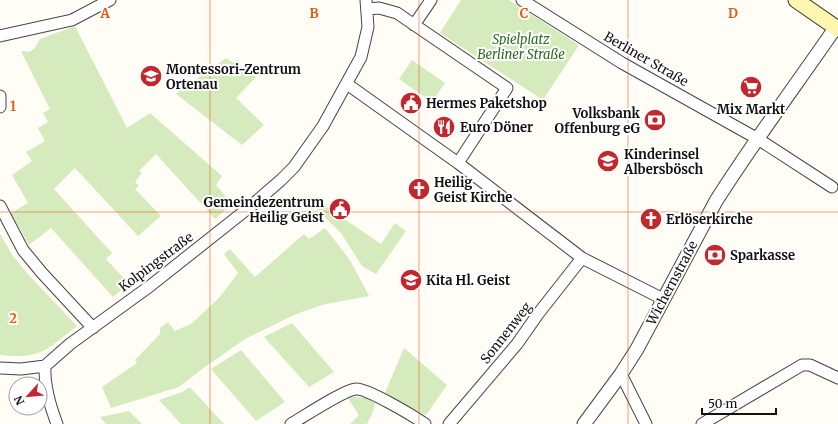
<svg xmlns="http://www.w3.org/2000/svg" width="838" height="424" font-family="Merriweather,serif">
  <rect width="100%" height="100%" fill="#fffdf5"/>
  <!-- green -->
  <path fill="#d5ebbd" d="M 461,0 L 509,0 L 579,45 L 543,100 L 440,33 Z
    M 75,26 L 127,128 L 150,113 L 222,176 L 216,185 L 232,204 L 215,219 L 156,154 L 139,171 L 142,173 L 135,182 L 139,186 L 135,189 L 161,216 L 138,236 L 75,168 L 54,189 L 112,253 L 106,259 L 129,284 L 113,297 L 51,228 L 29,245 L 11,213 L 28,203 L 12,175 L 32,161 L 26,152 L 45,141 L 38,128 L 48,122 L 43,113 L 50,109 L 21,51 L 29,52 L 34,49 L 40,39 Z
    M 226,58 L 256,77 L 236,98 L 264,125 L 242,145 L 176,94 Z
    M 412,60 L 445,83 L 432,102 L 399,79 Z
    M 315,199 L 381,244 L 395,223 L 406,231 L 376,274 L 362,266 L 341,233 L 311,204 Z
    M 325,228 L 350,260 L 369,296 L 322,305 L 294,315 L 245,339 L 205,367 L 179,387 L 111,408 L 102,387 L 137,363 L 135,360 L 160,334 L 160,328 L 168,322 L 175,331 L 191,324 L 219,298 L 238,273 L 224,254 L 230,249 L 255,277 L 304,234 L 309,239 Z
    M 0,234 L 13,256 L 26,272 L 77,326 C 66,334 55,345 43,351 C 30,357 15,357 0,355 Z
    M 292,323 L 334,372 L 309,387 L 264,337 Z
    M 404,348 L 447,385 L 426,415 L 384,395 Z
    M 241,350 L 285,402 L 256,421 L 211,369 Z
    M 190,387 L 224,424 L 181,424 L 159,400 L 182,392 Z
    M 347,397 C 356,397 368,396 375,403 L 373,412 L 367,424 L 350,424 L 359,415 Z
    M 129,411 L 142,424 L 106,424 L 100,417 Z"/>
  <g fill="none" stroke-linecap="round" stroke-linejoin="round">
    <!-- minor casing -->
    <g stroke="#444" stroke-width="13">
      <path id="minor" d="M 522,0 L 622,63 L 758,139 L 832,187
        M 368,9 L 379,8 L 397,13 L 507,88 L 458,163
        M 414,25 L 431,0
        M 0,36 L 72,20 L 110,0
        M 347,84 L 458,163 L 582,258 L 663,299
        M 0,96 L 0,107
        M 0,206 L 23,250 L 42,273 L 93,328
        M 0,368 L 21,369 L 45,366
        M 621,374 L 646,424
        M 57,424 C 50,406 44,386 45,366 L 70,344 L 150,286 L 251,206 L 281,180 L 294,167 L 323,126 L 361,57 L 368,27 L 366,0
        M 291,424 C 303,417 346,389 356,389 C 367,388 415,417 425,424
        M 449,424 L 517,344 L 538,314 L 582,258
        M 702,424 L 802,365 L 810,365 L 838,378"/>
    </g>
    <!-- tertiary casing -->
    <g stroke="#444" stroke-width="15">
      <path id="tertiary" d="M 584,424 L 621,374 L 637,349 L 716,201 C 754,141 796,85 836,27"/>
    </g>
    <!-- secondary casing -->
    <g stroke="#333" stroke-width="17">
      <path id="secondary" d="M 796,0 L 838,29"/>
    </g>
    <!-- minor -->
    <use href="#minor" stroke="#fff" stroke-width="11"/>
    <!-- tertiary -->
    <use href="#tertiary" stroke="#fff" stroke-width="13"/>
    <!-- secondary -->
    <use href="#secondary" stroke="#fff6b0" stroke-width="15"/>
  </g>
  <!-- grid -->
  <path fill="none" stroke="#e8590c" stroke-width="1" stroke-opacity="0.55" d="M 210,0 L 210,424M 419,0 L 419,424M 628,0 L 628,424M 0,212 L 838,212"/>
  <!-- icons -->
  <defs>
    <g id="school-disc" transform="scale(1.15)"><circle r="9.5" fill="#c4262e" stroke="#fff"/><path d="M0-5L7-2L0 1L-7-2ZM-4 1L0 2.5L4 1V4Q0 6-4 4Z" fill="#fff"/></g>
    <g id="supermarket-disc" transform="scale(1.15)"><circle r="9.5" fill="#c4262e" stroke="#fff"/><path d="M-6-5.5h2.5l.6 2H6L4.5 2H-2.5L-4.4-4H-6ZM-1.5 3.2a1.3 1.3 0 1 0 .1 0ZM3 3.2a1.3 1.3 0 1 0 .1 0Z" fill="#fff"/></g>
    <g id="civic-disc" transform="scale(1.15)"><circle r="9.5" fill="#c4262e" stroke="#fff"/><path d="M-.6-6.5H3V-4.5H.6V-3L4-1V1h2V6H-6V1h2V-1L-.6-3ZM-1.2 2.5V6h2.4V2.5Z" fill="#fff"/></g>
    <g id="bank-disc" transform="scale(1.15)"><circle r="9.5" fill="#c4262e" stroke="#fff"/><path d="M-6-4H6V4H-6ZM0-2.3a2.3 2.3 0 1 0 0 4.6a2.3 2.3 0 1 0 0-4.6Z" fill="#fff"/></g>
    <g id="restaurant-disc" transform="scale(1.15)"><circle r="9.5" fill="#c4262e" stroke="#fff"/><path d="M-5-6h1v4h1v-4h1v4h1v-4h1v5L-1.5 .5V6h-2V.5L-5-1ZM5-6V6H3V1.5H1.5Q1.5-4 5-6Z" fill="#fff"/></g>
    <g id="church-disc" transform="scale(1.15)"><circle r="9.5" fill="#c4262e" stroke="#fff"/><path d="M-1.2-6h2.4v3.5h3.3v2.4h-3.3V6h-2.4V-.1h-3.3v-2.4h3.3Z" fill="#fff"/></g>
  </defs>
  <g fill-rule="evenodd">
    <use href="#school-disc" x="151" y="76"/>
    <use href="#supermarket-disc" x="751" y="87"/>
    <use href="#civic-disc" x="411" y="103"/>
    <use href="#bank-disc" x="655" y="120"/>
    <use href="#restaurant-disc" x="444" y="127"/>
    <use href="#school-disc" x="608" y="161"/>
    <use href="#church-disc" x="419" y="189"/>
    <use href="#civic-disc" x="340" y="209"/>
    <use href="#church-disc" x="651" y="219"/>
    <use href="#bank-disc" x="715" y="255"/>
    <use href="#school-disc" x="411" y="280"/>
  </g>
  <g text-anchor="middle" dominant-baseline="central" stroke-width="4" stroke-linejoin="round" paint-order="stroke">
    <!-- park labels -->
    <g font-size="13" font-style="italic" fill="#2f6b1f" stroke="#fff">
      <text x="521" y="39">Spielplatz<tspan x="521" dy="15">Berliner Straße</tspan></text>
    </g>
    <!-- street labels -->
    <g font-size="13" fill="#111" stroke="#fff">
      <text transform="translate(646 59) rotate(30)">Berliner Straße</text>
      <text transform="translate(156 262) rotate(-37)">Kolpingstraße</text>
      <text transform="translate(672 283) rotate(-62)">Wichernstraße</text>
      <text transform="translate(506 333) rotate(-52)">Sonnenweg</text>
    </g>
    <!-- poi labels -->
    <g font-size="13" font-weight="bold" fill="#111" stroke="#fff" text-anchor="start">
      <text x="166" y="69">Montessori-Zentrum<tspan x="166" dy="15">Ortenau</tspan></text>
      <text x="426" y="103">Hermes Paketshop</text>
      <text x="751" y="109" text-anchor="middle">Mix Markt</text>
      <text x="640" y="113" text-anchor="end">Volksbank<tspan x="640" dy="15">Offenburg eG</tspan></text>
      <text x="460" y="127">Euro Döner</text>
      <text x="624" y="154">Kinderinsel<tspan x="624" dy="15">Albersbösch</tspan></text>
      <text x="434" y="182">Heilig<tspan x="434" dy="15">Geist Kirche</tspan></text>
      <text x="324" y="202" text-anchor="end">Gemeindezentrum<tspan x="324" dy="15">Heilig Geist</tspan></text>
      <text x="666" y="219">Erlöserkirche</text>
      <text x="730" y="255">Sparkasse</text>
      <text x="426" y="280">Kita Hl. Geist</text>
    </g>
  </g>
  <g font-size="13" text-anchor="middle" font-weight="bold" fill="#e8590c" stroke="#fff" stroke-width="4" stroke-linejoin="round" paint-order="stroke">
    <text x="105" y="18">A</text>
    <text x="314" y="18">B</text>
    <text x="524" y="18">C</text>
    <text x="733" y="18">D</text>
    <text x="13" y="111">1</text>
    <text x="13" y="323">2</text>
  </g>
  <!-- north arrow -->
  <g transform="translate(28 396) rotate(243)"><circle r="19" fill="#ffffff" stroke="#a0a0a0"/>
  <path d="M0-3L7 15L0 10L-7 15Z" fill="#c4262e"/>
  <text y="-6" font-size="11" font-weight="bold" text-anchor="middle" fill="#111111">N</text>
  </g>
  <!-- scale -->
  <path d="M702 408v6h74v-6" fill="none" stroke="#111111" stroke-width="2"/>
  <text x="708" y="408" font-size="12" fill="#111111" stroke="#ffffff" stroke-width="3" paint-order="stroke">50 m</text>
</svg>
